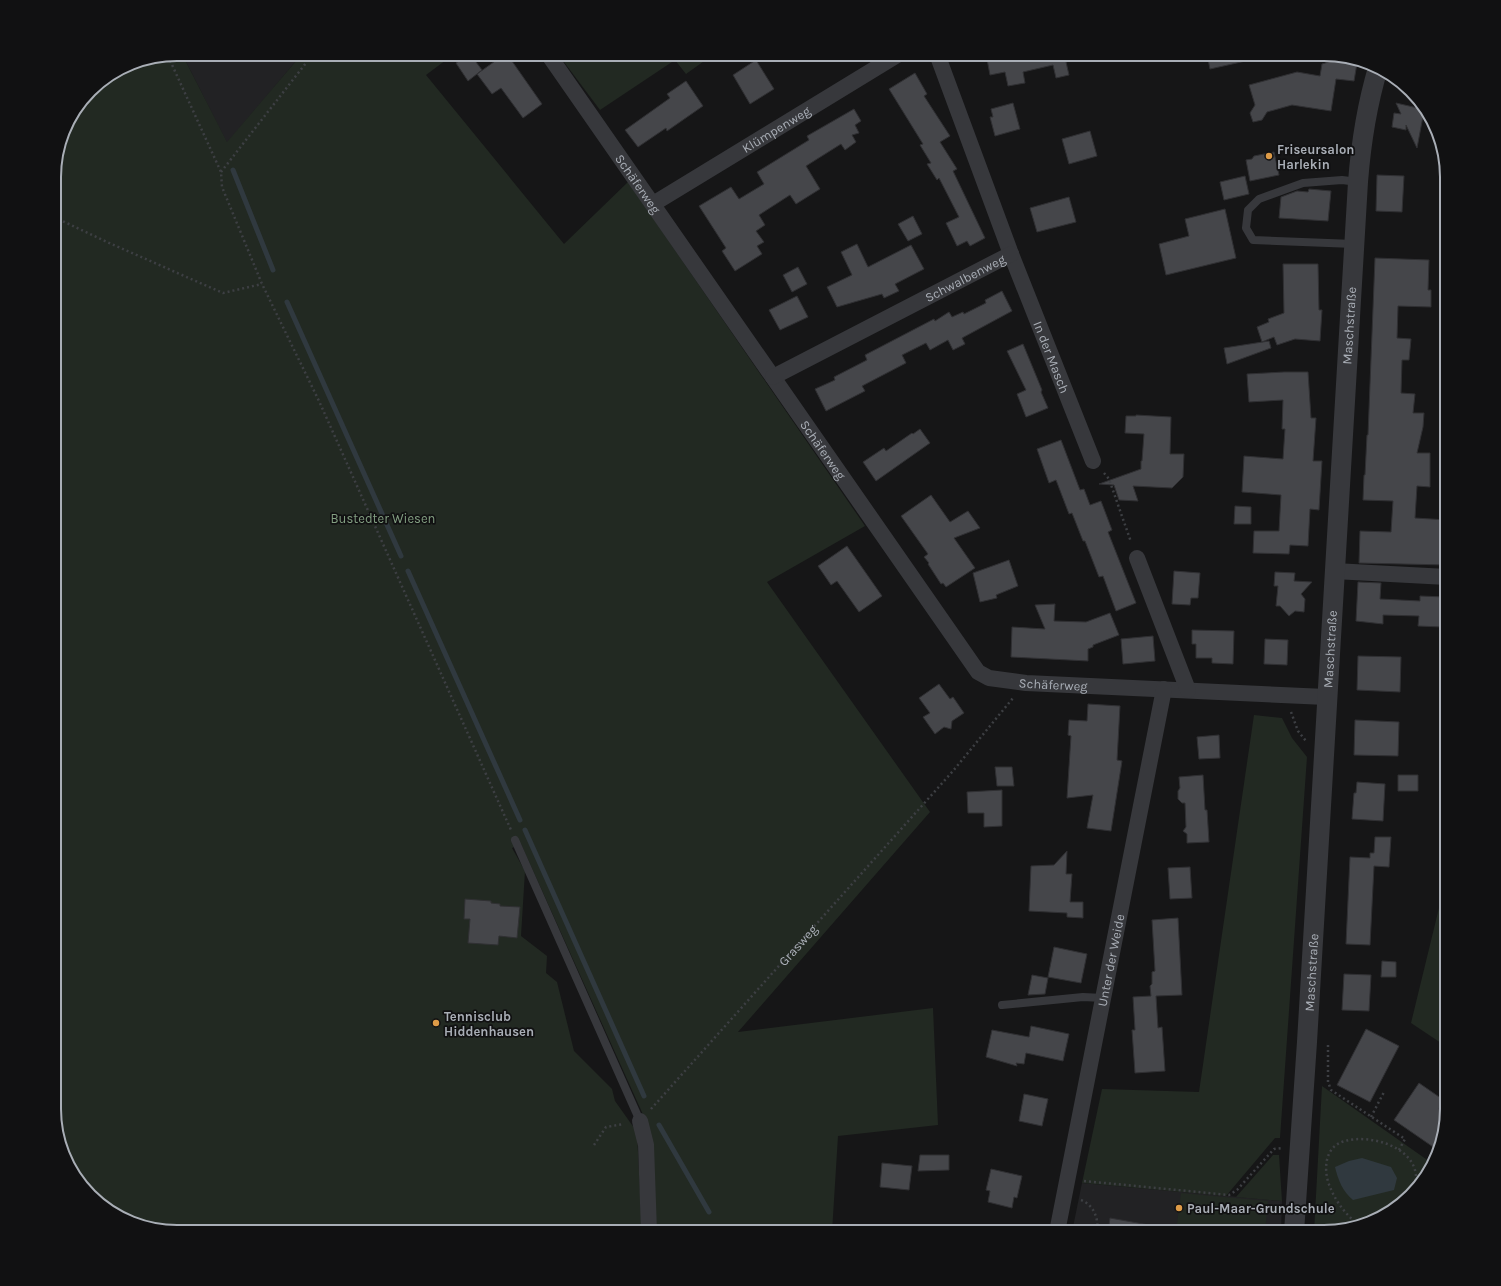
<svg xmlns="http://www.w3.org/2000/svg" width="1501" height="1286" font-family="Karla,sans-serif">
  <rect width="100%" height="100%" fill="#161617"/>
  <!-- built -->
  <path fill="#222224" d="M 182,54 L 302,54 L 227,143 Z
    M 1082,1183 L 1282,1201 L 1281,1232 L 1072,1232 Z"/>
  <!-- green -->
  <path fill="#222922" d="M 177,54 L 182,54 L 227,142 L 302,54 L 454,54 L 426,75 L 564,244 L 628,182 L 865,526 L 767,582 L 930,812 L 738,1032 L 933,1008 L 938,1125 L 838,1136 L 832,1232 L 656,1232 L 650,1130 L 521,844 L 512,848 L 525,871 L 521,936 L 547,956 L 546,973 L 557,982 L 574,1051 L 612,1089 L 615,1101 L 637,1132 L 642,1232 L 177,1232 L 130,1223 L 96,1201 L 67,1163 L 54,1116 L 54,169 L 67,123 L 96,85 L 130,63 Z
    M 558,54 L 714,54 L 686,74 L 675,60 L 600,110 Z
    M 1254,715 L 1282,718 L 1292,738 L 1307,757 L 1280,1138 L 1275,1138 L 1226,1196 L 1082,1183 L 1102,1089 L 1199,1092 Z
    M 1447,875 L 1447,1047 L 1411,1023 Z
    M 1322,1086 L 1433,1164 L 1416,1190 L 1371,1223 L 1324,1232 L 1314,1232 Z
    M 1273,1155 L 1279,1155 L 1282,1201 L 1236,1197 Z
    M 1181,1193 L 1268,1201 L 1265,1232 L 1176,1232 Z"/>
  <!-- water -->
  <path fill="#30393f" d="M 1362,1158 L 1391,1167 L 1397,1178 L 1394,1190 L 1353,1200 C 1343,1192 1338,1180 1335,1167 L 1349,1161 Z"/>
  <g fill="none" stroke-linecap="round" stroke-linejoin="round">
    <!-- stream -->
    <path stroke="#30393f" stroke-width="5" d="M 233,170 L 273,270
      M 287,302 L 401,556
      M 408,571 L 520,820
      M 525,830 L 644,1096
      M 659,1125 L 709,1212"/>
  </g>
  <!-- building -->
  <path fill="#45464a" stroke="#303033" d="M 469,54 L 470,54 L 482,70 L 468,81 L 456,63 Z
    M 505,54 L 507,54 L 542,104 L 523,118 L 501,88 L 492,94 L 477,74 Z
    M 995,54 L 1077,54 L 1077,59 L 1066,62 L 1069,75 L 1056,78 L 1053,65 L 1023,72 L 1025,83 L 1008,86 L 1005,72 L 990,75 L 987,59 L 996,57 Z
    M 1207,54 L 1249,54 L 1250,60 L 1210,69 Z
    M 756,60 L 774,89 L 750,104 L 733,75 Z
    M 1335,60 L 1357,63 L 1354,81 L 1336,79 L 1331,111 L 1292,105 L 1267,112 L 1262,120 L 1253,122 L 1250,113 L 1255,105 L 1249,85 L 1297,72 L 1320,76 L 1322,64 Z
    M 915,73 L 927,94 L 924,96 L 950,136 L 940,142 L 957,169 L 953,171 L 985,238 L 970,246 L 967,241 L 957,246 L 946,223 L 959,217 L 939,178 L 937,180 L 927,164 L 931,163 L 920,145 L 923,144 L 889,89 Z
    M 686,81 L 703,106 L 667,131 L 666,128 L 638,147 L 625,130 L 670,98 L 667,94 Z
    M 1013,103 L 1020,129 L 995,136 L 990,117 L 993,117 L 991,109 Z
    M 1396,103 L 1422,109 L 1424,111 L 1417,148 L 1406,125 L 1406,130 L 1392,127 L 1394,113 L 1401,114 Z
    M 854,109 L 861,121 L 855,125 L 859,133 L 852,135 L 856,142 L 845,150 L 841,144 L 806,166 L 820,189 L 796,204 L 790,195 L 759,215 L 765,225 L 756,231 L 764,242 L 757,246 L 762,254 L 735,271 L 722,251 L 726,248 L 699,206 L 731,187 L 739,199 L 764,184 L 757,172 L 809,140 L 807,136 Z
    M 1090,131 L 1097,156 L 1069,164 L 1062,139 Z
    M 1274,152 L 1279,175 L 1250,181 L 1246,160 L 1252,159 L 1254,156 Z
    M 1377,175 L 1404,176 L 1402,212 L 1376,211 Z
    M 1245,176 L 1249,194 L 1224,200 L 1220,182 Z
    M 1309,189 L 1331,191 L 1328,221 L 1279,218 L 1281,197 L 1297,191 L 1308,192 Z
    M 1069,197 L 1076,222 L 1037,232 L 1030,208 Z
    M 1225,209 L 1236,258 L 1166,275 L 1159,244 L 1189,236 L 1185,219 Z
    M 913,216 L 922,234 L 908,241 L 898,224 Z
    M 857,244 L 868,267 L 911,245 L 924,269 L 895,284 L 899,291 L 884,298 L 882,294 L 837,307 L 827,287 L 852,275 L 841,252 Z
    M 1375,258 L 1429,260 L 1428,290 L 1431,290 L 1431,307 L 1398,306 L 1397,338 L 1411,339 L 1409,360 L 1402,360 L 1401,393 L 1415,394 L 1413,413 L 1424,413 L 1423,427 L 1417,453 L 1430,453 L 1430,487 L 1417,486 L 1415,518 L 1447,520 L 1447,565 L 1359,563 L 1360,531 L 1391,532 L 1393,501 L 1363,500 L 1364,475 L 1365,475 L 1367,435 L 1368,435 Z
    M 1283,264 L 1318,264 L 1319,310 L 1322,310 L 1320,341 L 1295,339 L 1277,345 L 1274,337 L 1262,342 L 1257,327 L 1269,322 L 1268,319 L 1284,313 Z
    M 798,267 L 807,284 L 792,292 L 783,275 Z
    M 1002,291 L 1012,311 L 962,338 L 965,344 L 953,350 L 948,340 L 930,350 L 926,343 L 902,355 L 906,363 L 862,386 L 865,391 L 826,411 L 815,389 L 835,380 L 834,377 L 867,360 L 865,355 L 934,319 L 935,321 L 949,312 L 952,317 L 963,312 L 964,314 L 986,303 L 985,300 Z
    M 797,296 L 808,317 L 780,330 L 769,310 Z
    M 1269,341 L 1271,348 L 1227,364 L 1224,348 Z
    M 1023,344 L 1042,390 L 1041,392 L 1048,408 L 1026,417 L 1017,394 L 1026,390 L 1007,351 Z
    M 1284,372 L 1308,372 L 1311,418 L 1316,418 L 1313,461 L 1322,461 L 1319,510 L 1310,509 L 1308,546 L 1290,545 L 1289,554 L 1253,553 L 1254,531 L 1279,531 L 1281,495 L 1242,492 L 1244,456 L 1283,459 L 1285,429 L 1282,429 L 1283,400 L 1249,402 L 1247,374 Z
    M 1136,415 L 1171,417 L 1170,454 L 1184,454 L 1183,477 L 1172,488 L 1133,486 L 1138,501 L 1119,500 L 1114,485 L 1099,484 L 1141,469 L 1141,461 L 1142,461 L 1144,434 L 1125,433 L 1126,416 L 1136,416 Z
    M 920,429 L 930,443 L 876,481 L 863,462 L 884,448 L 886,451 L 912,433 L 913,434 Z
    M 1061,440 L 1080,490 L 1084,489 L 1090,505 L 1101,501 L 1112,530 L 1108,532 L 1136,603 L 1116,611 L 1103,576 L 1099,577 L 1085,541 L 1083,541 L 1072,513 L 1069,514 L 1056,480 L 1049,483 L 1037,449 Z
    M 931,495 L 950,522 L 968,511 L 980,528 L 954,538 L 975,568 L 946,587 L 943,583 L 941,584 L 928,564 L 929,563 L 924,557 L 928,554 L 901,516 Z
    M 1235,506 L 1251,507 L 1251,524 L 1234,524 Z
    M 847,546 L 882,596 L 859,612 L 837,581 L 831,585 L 818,566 Z
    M 1009,560 L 1018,586 L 996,595 L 997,598 L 980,602 L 973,573 Z
    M 1174,571 L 1200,573 L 1198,598 L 1191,598 L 1190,605 L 1172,604 Z
    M 1275,572 L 1295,573 L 1294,581 L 1312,582 L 1301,594 L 1305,599 L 1304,612 L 1295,611 L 1289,616 L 1280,606 L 1276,606 L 1278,586 L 1274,586 Z
    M 1358,582 L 1381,583 L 1380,599 L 1420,601 L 1420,596 L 1445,597 L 1443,627 L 1418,626 L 1419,616 L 1383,615 L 1383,624 L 1356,621 Z
    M 1055,604 L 1054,621 L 1086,622 L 1110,613 L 1119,635 L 1093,645 L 1093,647 L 1088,649 L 1088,661 L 1011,657 L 1012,627 L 1045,629 L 1035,605 Z
    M 1192,630 L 1234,631 L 1233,664 L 1212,663 L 1212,658 L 1196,658 L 1196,644 L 1192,644 Z
    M 1153,636 L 1155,661 L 1123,664 L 1121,639 Z
    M 1265,639 L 1288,640 L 1287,665 L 1264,664 Z
    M 1358,656 L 1401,657 L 1400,692 L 1357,690 Z
    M 939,684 L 950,699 L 953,697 L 964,713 L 952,721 L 951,729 L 944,727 L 935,734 L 923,717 L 930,713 L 919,698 Z
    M 1088,704 L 1120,706 L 1117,760 L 1122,761 L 1111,831 L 1087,828 L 1093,795 L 1067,798 L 1071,736 L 1068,735 L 1069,720 L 1087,721 Z
    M 1355,720 L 1399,722 L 1398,756 L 1354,755 Z
    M 1219,735 L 1220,758 L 1199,759 L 1197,737 Z
    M 995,767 L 1012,767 L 1014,786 L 997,786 Z
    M 1203,775 L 1205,810 L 1207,810 L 1209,842 L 1187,843 L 1187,834 L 1183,831 L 1186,827 L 1185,803 L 1182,803 L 1178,799 L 1178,791 L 1180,788 L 1179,777 Z
    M 1398,775 L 1418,775 L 1418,791 L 1398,791 Z
    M 1357,782 L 1385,784 L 1383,821 L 1352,819 L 1354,793 L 1356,793 Z
    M 1002,790 L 1002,826 L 984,827 L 984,813 L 968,813 L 967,792 Z
    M 1375,837 L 1391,837 L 1389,867 L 1374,866 L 1370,945 L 1346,944 L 1350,857 L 1370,858 L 1370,853 L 1374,853 Z
    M 1067,851 L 1066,874 L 1072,874 L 1070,902 L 1083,902 L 1083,918 L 1067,917 L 1067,913 L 1029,911 L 1031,866 L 1054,865 Z
    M 1190,867 L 1192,898 L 1170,899 L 1168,868 Z
    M 465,899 L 491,901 L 491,903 L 500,904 L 500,906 L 520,907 L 517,938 L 499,936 L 498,945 L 468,943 L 470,919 L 464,919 Z
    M 1178,918 L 1182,995 L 1156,996 L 1158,1028 L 1162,1027 L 1165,1071 L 1135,1073 L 1132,1030 L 1135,1030 L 1133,997 L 1151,996 L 1150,986 L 1152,984 L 1152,972 L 1155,971 L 1152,920 Z
    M 1054,947 L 1087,954 L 1081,983 L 1048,977 Z
    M 1382,961 L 1396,962 L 1396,977 L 1381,977 Z
    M 1344,974 L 1371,975 L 1369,1011 L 1342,1010 Z
    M 1032,975 L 1048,978 L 1045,994 L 1028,995 Z
    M 1031,1026 L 1069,1034 L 1063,1061 L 1026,1053 L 1024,1064 L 1016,1063 L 1017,1066 L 986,1057 L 992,1030 L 1029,1037 Z
    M 1366,1029 L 1399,1046 L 1370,1102 L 1337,1085 Z
    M 1419,1083 L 1445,1101 L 1439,1109 L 1446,1113 L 1439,1151 L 1394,1120 Z
    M 1024,1094 L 1048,1099 L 1042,1126 L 1019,1121 Z
    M 920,1155 L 949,1155 L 949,1170 L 918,1171 Z
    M 882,1163 L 912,1166 L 909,1190 L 880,1187 Z
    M 991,1169 L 1022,1176 L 1017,1198 L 1014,1197 L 1012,1208 L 988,1202 L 990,1191 L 986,1190 Z
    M 1110,1218 L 1149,1225 L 1148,1232 L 1108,1232 Z"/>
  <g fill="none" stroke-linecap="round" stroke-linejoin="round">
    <!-- path -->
    <g stroke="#3d3f43" stroke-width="2.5" stroke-dasharray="2 3" stroke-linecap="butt">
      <path d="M 168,56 L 221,172 L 222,187 L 262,284 L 319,401 L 511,830"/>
      <path d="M 221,172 L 313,54"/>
      <path d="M 54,217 L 107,242 L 223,293 L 262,284"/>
      <path d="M 1104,473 L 1109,479 L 1131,542"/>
      <path d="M 1291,712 L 1298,731 L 1306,741"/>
      <path d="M 1328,1045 L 1328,1082 L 1331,1090 L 1405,1139 L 1399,1150"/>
      <path id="s1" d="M 651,1109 L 953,771 L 1013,698"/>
      <path d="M 1371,1117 L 1384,1092"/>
      <path d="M 594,1145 L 606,1127 L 624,1124"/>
      <path d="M 1084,1181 L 1229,1195 L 1237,1190 L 1274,1149 L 1282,1148"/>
      <path d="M 1081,1200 C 1094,1205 1099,1219 1097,1232"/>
      <path d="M 1359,1225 C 1346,1215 1336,1202 1330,1187 C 1323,1171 1324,1146 1345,1141 C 1369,1134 1414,1146 1416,1176 C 1416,1182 1413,1188 1411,1194"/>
    </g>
    <!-- service -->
    <path stroke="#37383c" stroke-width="8" d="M 1354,244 L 1253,240 L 1246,228 L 1248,210 L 1259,199 L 1303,183 L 1342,180 L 1358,182
      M 515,840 L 640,1121
      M 1002,1005 L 1083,997 L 1103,998"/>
    <!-- minor -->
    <g stroke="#37383c" stroke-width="16">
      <path id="s2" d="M 548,54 L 978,672 L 989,678 L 1026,683 L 1326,697"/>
      <path id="s3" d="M 937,54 L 1011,254 L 1093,461"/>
      <path id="s4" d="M 653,204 L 899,54"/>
      <path id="s5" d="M 773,377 L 1011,254"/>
      <path d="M 1137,558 L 1188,690"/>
      <path d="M 1334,571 L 1447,577"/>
      <path d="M 640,1121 L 646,1145 L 649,1232"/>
      <path id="s6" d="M 1057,1232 L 1164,689"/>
    </g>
    <!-- tertiary -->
    <path stroke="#37383c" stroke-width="20" id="s7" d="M 1294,1232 C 1298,1169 1303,1105 1307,1042 C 1324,755 1339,468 1358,182 C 1361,143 1367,105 1378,68"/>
  </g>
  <!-- markers -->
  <g fill="#de9b47" stroke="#111112" stroke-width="1.5">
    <circle cx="1269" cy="156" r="4"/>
    <circle cx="436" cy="1023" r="4"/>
    <circle cx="1179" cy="1208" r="4"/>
  </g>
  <g text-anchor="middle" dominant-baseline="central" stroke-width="3.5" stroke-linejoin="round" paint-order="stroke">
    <!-- street labels -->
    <g font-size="13" fill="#a9aeb6" stroke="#111112">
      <text stroke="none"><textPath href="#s4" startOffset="144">Klümpenweg</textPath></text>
      <text stroke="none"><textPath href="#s2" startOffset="158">Schäferweg</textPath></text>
      <text stroke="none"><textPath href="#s5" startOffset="216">Schwalbenweg</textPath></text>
      <text stroke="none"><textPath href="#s7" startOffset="908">Maschstraße</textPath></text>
      <text stroke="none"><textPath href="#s3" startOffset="324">In der Masch</textPath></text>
      <text stroke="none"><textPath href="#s2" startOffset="482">Schäferweg</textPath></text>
      <text stroke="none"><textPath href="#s7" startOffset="584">Maschstraße</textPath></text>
      <text stroke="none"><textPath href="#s2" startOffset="830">Schäferweg</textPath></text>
      <text stroke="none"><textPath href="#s1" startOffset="220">Grasweg</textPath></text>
      <text stroke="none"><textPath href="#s6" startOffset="277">Unter der Weide</textPath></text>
      <text stroke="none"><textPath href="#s7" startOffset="260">Maschstraße</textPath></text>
    </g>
    <!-- poi labels -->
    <g font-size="13" font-weight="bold" fill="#a9aeb6" stroke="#111112" text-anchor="start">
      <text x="1277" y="149">Friseursalon<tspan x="1277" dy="15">Harlekin</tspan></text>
      <text x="444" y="1016">Tennisclub<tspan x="444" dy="15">Hiddenhausen</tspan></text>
      <text x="1187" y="1208">Paul-Maar-Grundschule</text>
    </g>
    <!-- park labels -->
    <g font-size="13" fill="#839f82" stroke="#111112">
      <text x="383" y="518">Bustedter Wiesen</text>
    </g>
  </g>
  <!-- crop -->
  <path d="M0 0H1501V1286H0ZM177 61H1324A116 116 0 0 1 1440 177V1109A116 116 0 0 1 1324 1225H177A116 116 0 0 1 61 1109V177A116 116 0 0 1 177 61Z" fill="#111112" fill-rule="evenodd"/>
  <path fill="none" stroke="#a9aeb6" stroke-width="2" d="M177 61H1324A116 116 0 0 1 1440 177V1109A116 116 0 0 1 1324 1225H177A116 116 0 0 1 61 1109V177A116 116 0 0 1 177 61Z"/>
</svg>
